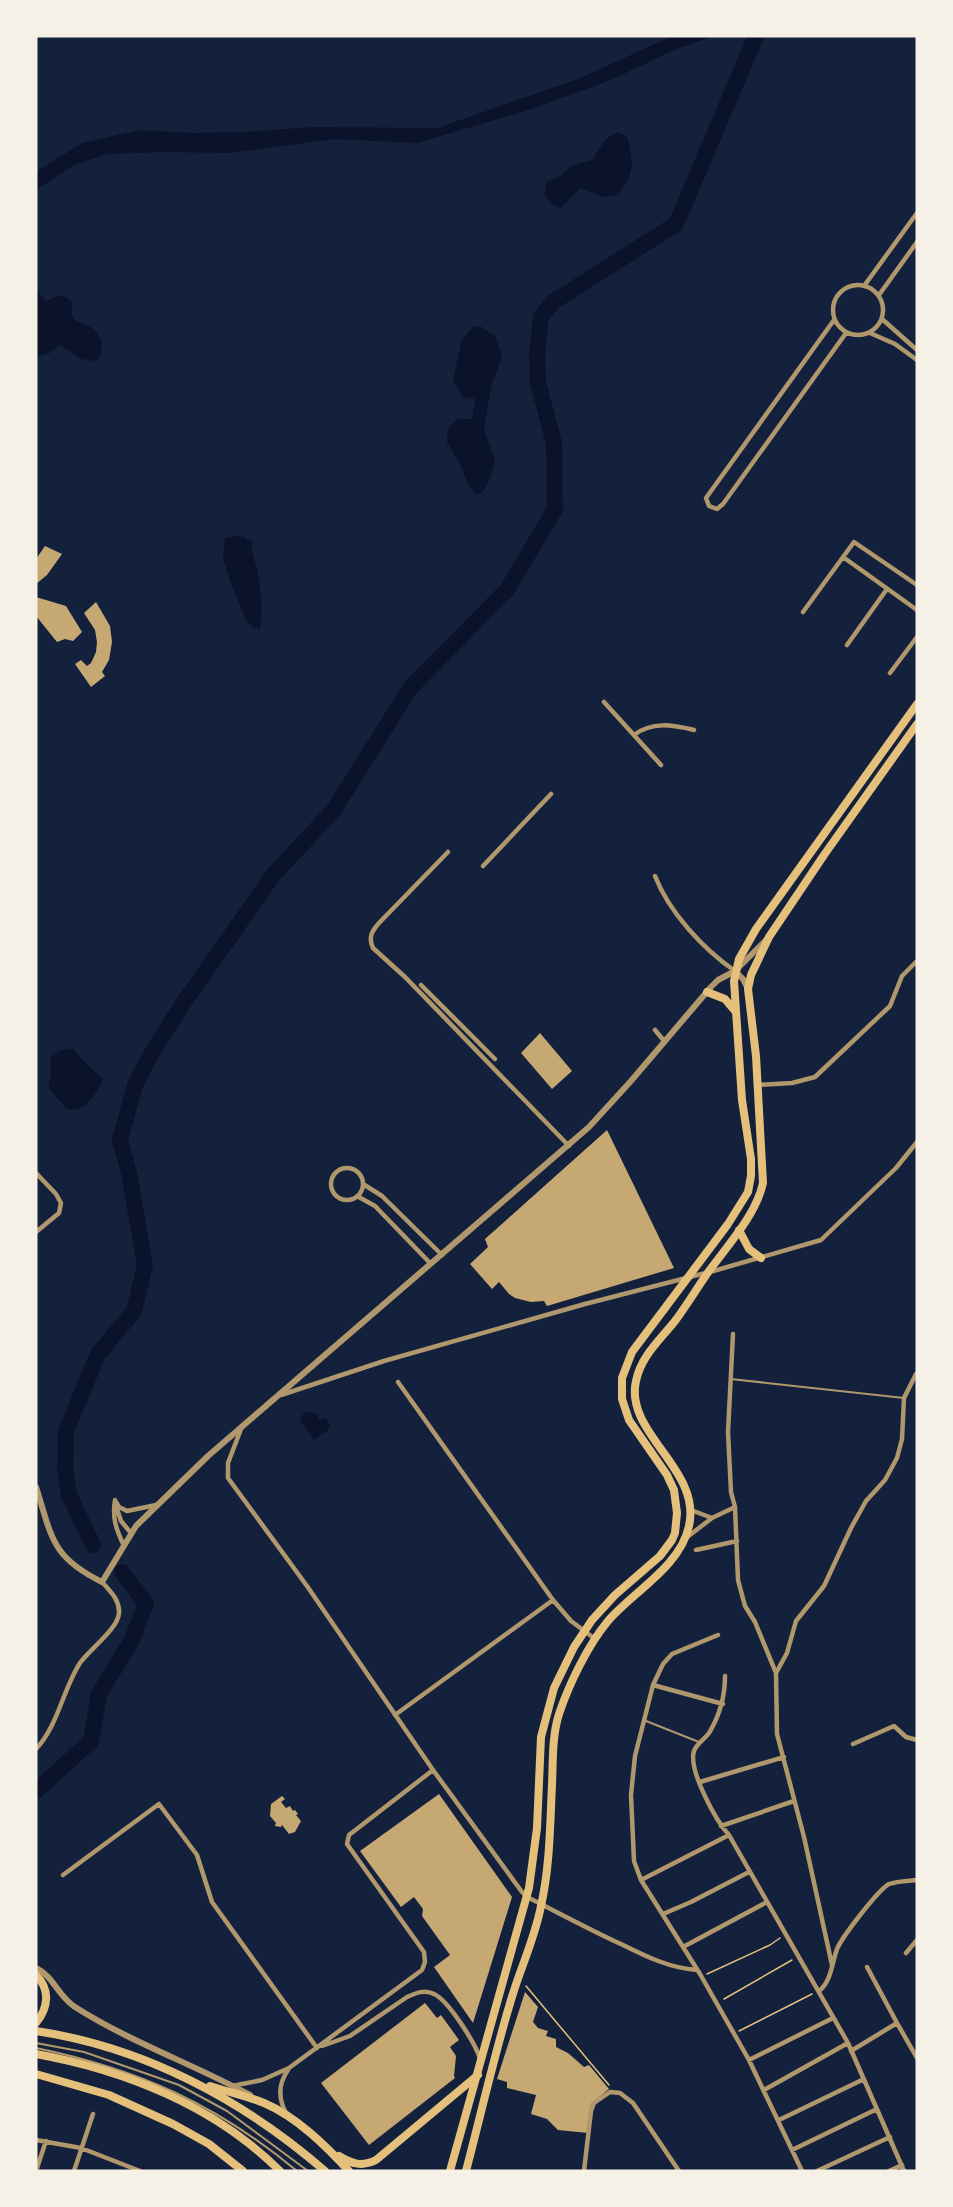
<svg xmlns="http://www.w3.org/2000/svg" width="953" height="2207" font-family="Quicksand,sans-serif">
  <rect width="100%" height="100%" fill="#14213d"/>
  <!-- water -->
  <path fill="#0b132b" d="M 672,36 L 714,36 L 674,50 L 611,80 L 529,110 L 417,143 L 335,139 L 230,153 L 164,152 L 107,154 L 74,165 L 36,190 L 36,172 L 82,143 L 140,130 L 195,133 L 242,132 L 312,127 L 437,128 L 578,79 Z
    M 617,132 L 627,136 C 634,162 635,173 618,195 L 603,197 L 580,188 L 561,208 L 552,204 L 545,196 L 546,182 L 560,176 L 574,165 L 592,160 L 605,140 Z
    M 36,289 L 46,301 C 58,296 64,293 73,303 L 71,315 L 75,320 C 92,327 105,332 101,355 L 96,361 L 81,359 L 60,345 L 50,353 L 36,357 Z
    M 480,326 L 496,337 L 502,357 L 491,387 L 484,430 L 495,460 L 490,479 L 482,493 L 476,495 L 468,485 L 460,464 L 447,442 L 448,428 L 458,419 L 472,419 L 475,399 L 463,397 L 453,381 L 461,342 L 473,327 Z
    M 236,536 L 244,537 L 248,541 L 251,540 L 253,545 L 251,548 C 260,576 264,600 260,630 L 253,627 L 246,620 L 231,584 L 223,558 L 225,538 Z
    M 73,1048 L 87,1065 L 103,1078 C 98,1092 90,1103 77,1110 L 66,1109 L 48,1086 L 51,1078 L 50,1058 L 61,1050 Z
    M 307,1412 L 315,1413 L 320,1420 L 326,1418 L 330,1425 L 327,1431 L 314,1440 L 300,1420 L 301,1416 Z"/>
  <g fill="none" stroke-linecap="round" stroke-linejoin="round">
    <!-- river -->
    <path stroke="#0b132b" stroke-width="16" d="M 93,1545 L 69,1495 L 65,1468 L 66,1431 L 98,1354 L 134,1311 L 145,1265 L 129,1173 L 120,1140 L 135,1085 L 151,1054 L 184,1002 L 274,874 L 333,811 L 411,687 L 507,590 L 555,509 L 554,443 L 538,383 L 537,355 L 541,317 L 553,302 L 676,224 L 756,36
      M 36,1791 L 91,1741 L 99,1694 L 132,1640 L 146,1603 L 122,1572"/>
  </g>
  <!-- building -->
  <path fill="#c6a872" d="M 45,546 L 62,554 L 47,575 L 36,584 L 36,559 Z
    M 36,597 L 66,606 L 82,632 L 73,641 L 65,639 L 57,642 L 36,616 Z
    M 96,602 L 110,626 L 112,642 L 109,660 L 102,672 L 105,676 L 91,687 L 75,664 L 81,660 L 87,666 L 91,663 L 96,652 L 97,642 L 95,630 L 84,613 Z
    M 540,1033 L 572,1071 L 552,1089 L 521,1053 Z
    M 607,1130 L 674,1268 L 547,1306 L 544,1301 L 531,1302 L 515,1298 L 509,1294 L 499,1282 L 492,1289 L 470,1264 L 488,1247 L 485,1239 Z
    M 439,1794 L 512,1897 L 473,2023 L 434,1967 L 450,1955 L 422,1916 L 423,1909 L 414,1897 L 401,1907 L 360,1851 Z
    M 282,1796 L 285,1799 L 281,1802 L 286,1808 L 290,1806 L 293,1811 L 295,1810 L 298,1814 L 296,1815 L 301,1821 L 295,1832 L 289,1834 L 282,1825 L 281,1827 L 275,1826 L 276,1823 L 270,1816 L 271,1804 Z
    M 525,1992 L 538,2007 L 533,2022 L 538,2028 L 548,2031 L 546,2036 L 556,2039 L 556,2047 L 568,2053 L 584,2067 L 589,2065 L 609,2089 L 591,2104 L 588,2133 L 558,2130 L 547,2119 L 531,2114 L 536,2095 L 507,2088 L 507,2082 L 497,2079 Z
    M 425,2003 L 437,2018 L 441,2015 L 459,2040 L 450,2047 L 456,2056 L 454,2076 L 455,2078 L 369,2145 L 321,2083 Z"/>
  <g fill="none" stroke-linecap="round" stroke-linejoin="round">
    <!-- path -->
    <path stroke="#e5c07b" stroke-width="1.5" d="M 707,1974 L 770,1945 L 780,1938
      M 526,1986 L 609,2085
      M 724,1999 L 792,1960
      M 739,2031 L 812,1994"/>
    <!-- service -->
    <path stroke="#b1986c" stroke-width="2" d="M 731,1379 L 904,1398
      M 646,1721 L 699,1742
      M 36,2043 L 84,2052 L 179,2085 L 227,2111 L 308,2171
      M 36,2048 C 138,2069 216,2104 297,2171"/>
    <!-- minor -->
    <path stroke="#b1986c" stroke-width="4.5" d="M833 310a25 25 0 1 1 50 0a25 25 0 1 1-50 0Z
      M 864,286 L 917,213
      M 879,295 L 917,242
      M 882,319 L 917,350
      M 834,320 L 706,498 L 709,506 L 717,509 L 723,504 L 846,333
      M 870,333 L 895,344 L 917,360
      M 843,557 L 917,610
      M 803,612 L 854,542 L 917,585
      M 847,645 L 887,589
      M 890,673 L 917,637
      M 604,702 L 661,765
      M 634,735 C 652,721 673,725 694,730
      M 448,852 L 379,923 C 372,931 368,937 373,948 L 405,977 L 569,1146
      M 483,866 L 551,794
      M 655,876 C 669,912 703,949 735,971
      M 421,985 L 495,1059
      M 655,1030 L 665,1042
      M 757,1085 L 792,1083 L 815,1077 L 890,1006 L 902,976 L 917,961
      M331 1184a16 16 0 1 1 32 0a16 16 0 1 1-32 0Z
      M 36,1173 L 56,1194 L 61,1203 L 59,1213 L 36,1232
      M 363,1184 L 382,1196 L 442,1255
      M 357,1196 L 375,1206 L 431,1264
      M 733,1334 L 728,1432 L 731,1492 L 735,1507 L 738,1580 L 745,1606 L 755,1622 L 776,1673 L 777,1734 L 804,1837 L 832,1965
      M 398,1382 L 553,1600 L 571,1621 L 595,1639
      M 281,1395 L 384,1361 L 585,1304 L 717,1270 L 821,1240 L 896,1168 L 917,1142
      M 241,1429 L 228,1463 L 228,1478 L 307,1586 L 433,1770 L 522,1892 L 527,1897 C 559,1913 590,1930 623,1945 C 647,1957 670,1968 697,1970
      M 115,1500 C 112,1518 116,1529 124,1546
      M 116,1502 L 119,1507 L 127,1511 L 156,1505
      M 116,1506 L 121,1521 L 131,1533
      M 691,1510 L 712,1518
      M 686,1538 L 712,1518 L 735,1507
      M 696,1550 L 737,1541
      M 718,1635 L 672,1654 L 663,1664 L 653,1685 L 635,1756 L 631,1795 L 634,1861 L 641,1880 L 700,1974 L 749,2060 L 802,2171
      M 776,1673 L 787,1653 L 796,1621 L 824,1586 L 851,1528 L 866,1501 L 885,1480 L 897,1458 L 902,1439 L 904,1398 L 916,1374
      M 725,1676 C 725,1697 720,1715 709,1733 C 704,1740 697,1743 694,1751 C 688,1770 716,1821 729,1835 L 848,2043 L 904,2171
      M 653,1685 L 723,1704
      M 395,1715 L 553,1600
      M 853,1744 L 894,1726 L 906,1737 L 917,1740
      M 36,1749 C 58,1726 63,1689 80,1663 C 90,1649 118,1629 119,1613 C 120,1600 110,1591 102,1582
      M 700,1782 L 784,1757
      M 721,1826 L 794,1801
      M 63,1875 L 159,1804 L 197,1855 L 212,1902 L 317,2048
      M 641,1880 L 729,1835
      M 663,1914 L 691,1902 L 749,1872
      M 683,1947 L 767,1902
      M 906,1953 L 917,1940
      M 819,1991 C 831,1982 832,1963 837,1949 C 842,1937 878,1890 889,1884 C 897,1881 908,1881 917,1880
      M 897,2023 L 917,2058
      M 322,2046 L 350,2036 L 407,1997 C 416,1993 425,1989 434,1994 C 448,2000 476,2044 480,2059
      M 851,2051 L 897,2023 L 867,1967
      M 749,2060 L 833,2018
      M 232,2086 L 262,2080 L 289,2068 L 422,1970 L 425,1962 L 424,1952 L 347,1844 L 349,1835 L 433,1770
      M 764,2090 L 848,2043
      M 286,2113 C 278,2098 278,2084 288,2070
      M 779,2120 L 864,2079
      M 36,2140 L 81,2148 L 140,2171
      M 792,2150 L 877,2109
      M 36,2171 L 46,2141
      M 74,2171 L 93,2114
      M 584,2171 L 591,2111 L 594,2103 L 610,2092 L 620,2093 L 633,2103 L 679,2171
      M 817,2171 L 890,2137
      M 889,2171 L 902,2165"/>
    <!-- tertiary -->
    <path stroke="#b1986c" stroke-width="6" d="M 735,971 L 743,979 L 748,989
      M 36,1487 C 52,1537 51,1557 102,1582 L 136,1526 L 208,1456 L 589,1127 L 631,1081 L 711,987 L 718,980 L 735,971 L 766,940
      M 36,1968 C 53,1976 59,1997 75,2007 C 130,2042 193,2064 250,2095"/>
    <!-- primary -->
    <path stroke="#e5c07b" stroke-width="8" d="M 707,992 L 725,999 L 735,1011
      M 739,1230 L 749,1249 L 761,1258
      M 450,2171 L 529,1888 L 537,1828 L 541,1737 L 554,1688 L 574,1647 L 592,1620 L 615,1595 L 660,1556 L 672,1540 L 675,1533 L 677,1513 L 674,1490 L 667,1475 L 629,1420 L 622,1399 L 622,1378 L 632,1352 L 728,1224 L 748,1192 L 751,1176 L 751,1159 L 742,1100 L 734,981 L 739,959 L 756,929 L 917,704
      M 466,2171 C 481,2114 494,2056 511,2000 C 520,1969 535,1938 541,1906 C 550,1866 550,1825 552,1785 C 553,1761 552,1736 559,1714 C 569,1684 588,1645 608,1621 C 634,1591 680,1567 689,1526 C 702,1469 624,1433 636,1381 C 641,1356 660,1340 675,1321 C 687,1305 697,1288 709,1271 C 728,1245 756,1215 763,1183 L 756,1056 L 748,989 L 751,975 L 769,937 L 824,855 L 917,724"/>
    <!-- trunk -->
    <path stroke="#e5c07b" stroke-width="8" d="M 36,1975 C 51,1990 48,2008 36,2023
      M 36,2031 C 144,2047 243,2100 325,2171
      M 36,2054 C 125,2070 215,2106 280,2171
      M 36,2074 L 109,2095 L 173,2124 L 209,2144 L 243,2171
      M 210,2086 C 228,2092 247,2096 264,2103 C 297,2117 326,2146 349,2171
      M 339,2156 C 352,2164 362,2167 376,2160 L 478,2075"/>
  </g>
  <!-- border -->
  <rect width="953" height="2207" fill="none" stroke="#f6f1e7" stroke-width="75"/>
</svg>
